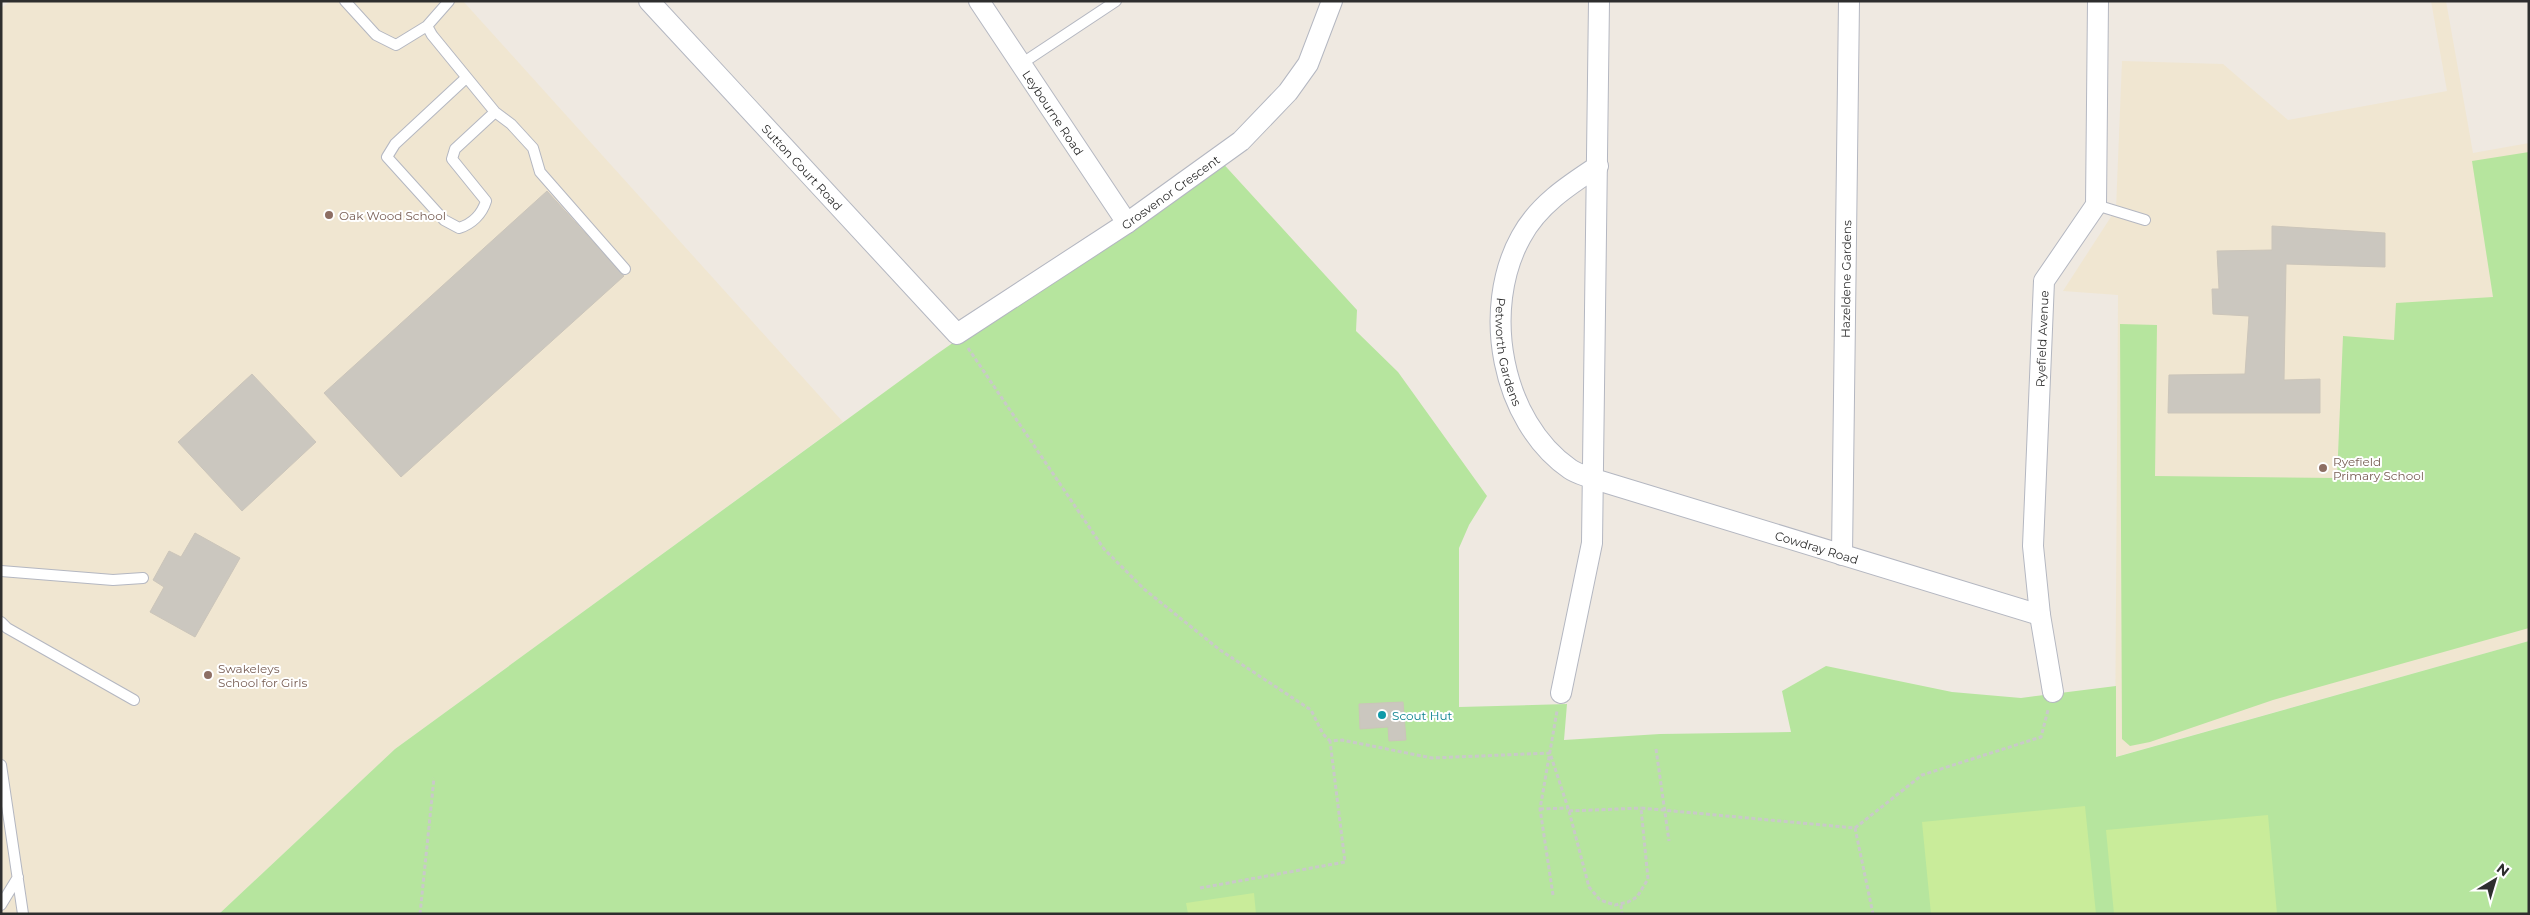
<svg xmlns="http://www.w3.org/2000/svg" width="2530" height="915" font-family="Montserrat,sans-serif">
  <rect width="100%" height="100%" fill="#efe9e1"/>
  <!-- education -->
  <path fill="#f0e6d1" d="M 11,1 L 463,1 L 843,422 L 395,749 L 219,914 L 1,914 L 1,8 Z
    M 2431,1 L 2446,1 L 2473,153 L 2529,143 L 2529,641 L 2115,757 L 2118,295 L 2063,291 L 2116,209 L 2122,61 L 2223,64 L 2288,120 L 2447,91 Z"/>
  <!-- green -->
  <path fill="#b6e59e" d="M 2529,152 L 2529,628 L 2273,700 L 2150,742 L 2130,746 L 2122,739 L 2120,324 L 2157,325 L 2155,476 L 2337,478 L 2343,336 L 2394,340 L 2396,303 L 2493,297 L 2472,161 Z
    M 1218,158 L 1357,310 L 1356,331 L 1398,372 L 1487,496 L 1469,525 L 1459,548 L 1459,707 L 1567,704 L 1564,740 L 1660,734 L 1791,732 L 1782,691 L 1826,666 L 1952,692 L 2021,698 L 2116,686 L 2116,757 L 2529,641 L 2529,914 L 219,914 L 395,749 L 934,356 Z"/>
  <!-- pitch -->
  <path fill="#c9ec9a" d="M 2085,806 L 2096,914 L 1931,914 L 1922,822 Z
    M 2268,815 L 2277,914 L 2114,914 L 2106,830 Z
    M 1254,893 L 1256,914 L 1188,914 L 1186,903 Z"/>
  <!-- building -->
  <path fill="#cbc7bf" stroke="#cbc5ba" d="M 547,191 L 624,276 L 401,477 L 324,393 Z
    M 2272,226 L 2385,233 L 2385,267 L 2286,264 L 2284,380 L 2320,379 L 2320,413 L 2168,413 L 2169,375 L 2245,374 L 2249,316 L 2213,314 L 2212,289 L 2219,289 L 2217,251 L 2272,250 Z
    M 252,374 L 316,442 L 242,511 L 178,442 Z
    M 195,533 L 240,558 L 195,637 L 150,612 L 164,587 L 153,580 L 169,551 L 181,557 Z
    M 1403,702 L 1406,740 L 1389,741 L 1388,727 L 1360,729 L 1359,704 Z"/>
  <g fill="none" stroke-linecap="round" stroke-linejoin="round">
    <!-- lane casing -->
    <g stroke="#b4b7c1" stroke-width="12">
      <path id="lane" d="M 345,1 L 376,35 L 396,45 L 427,26
        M 449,1 L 427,26 L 432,35 L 495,112 L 511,124 L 533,148 L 540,172 L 625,269
        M 1021,64 L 1116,1
        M 466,78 L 395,144 L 387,157 L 444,220 L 459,228 C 472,224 482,214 486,201 L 452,159 L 455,149 L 495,112
        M 2096,205 L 2145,220
        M 1,571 L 113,580 L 143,578
        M 1,622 L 7,628 L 134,700
        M 1,765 L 23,914
        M 1,905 L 18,877"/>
    </g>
    <!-- street casing -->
    <g stroke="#b4b7c1" stroke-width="22">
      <g id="street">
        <path id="s1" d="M 649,1 L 957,334 L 1127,223 L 1241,141 L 1288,92 L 1308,64 L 1332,1"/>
        <path id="s2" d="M 979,1 L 1127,223"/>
        <path id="s3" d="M 1598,166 C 1569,185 1538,205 1521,237 C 1481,309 1501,421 1570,469 C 1577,474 1587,476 1594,479 L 2040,615"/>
        <path id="s4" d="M 1842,555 L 1849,1"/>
        <path id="s5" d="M 2053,692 L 2040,615 L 2033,546 L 2044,281 L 2096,205 L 2098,1"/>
        <path d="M 1561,693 L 1592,543 L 1599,1"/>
      </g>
    </g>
    <!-- path -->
    <path stroke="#c9c9c9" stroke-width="3" stroke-dasharray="4 2.5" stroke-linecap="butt" d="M 968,348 L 1104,549 L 1144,589 L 1220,650 L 1311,710 L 1323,734 L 1330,741
      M 1656,749 L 1669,841
      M 1540,809 L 1568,808
      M 1569,811 L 1641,808
      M 1855,828 L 1922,775 L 2041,737 L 2048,710
      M 1200,888 L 1345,862 L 1330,741 L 1342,740 L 1432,758 L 1550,753 L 1569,811 L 1589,887 L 1600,900 L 1615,905 L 1628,902 L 1637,897 L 1648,879 L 1641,808 L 1855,828 L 1873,914
      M 1553,895 L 1540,809 L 1557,711
      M 1621,905 L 1622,914
      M 420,914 L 434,778"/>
    <!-- lane -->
    <use href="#lane" stroke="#fff" stroke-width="10"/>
    <!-- street -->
    <use href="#street" stroke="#fff" stroke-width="20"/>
  </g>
  <!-- markers -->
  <g fill="#8d6e63" stroke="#fff" stroke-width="2">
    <circle cx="329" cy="215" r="5"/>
    <circle cx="2323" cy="468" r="5"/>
    <circle cx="208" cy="675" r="5"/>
  </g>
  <circle fill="#0f9aa8" stroke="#fff" stroke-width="2" cx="1382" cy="715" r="5"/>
  <g text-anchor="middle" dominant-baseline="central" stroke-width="4" stroke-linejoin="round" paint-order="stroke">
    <!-- street labels -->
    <g font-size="12" fill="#2e2e2e" stroke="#fff">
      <text stroke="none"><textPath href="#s2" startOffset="134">Leybourne Road</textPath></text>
      <text stroke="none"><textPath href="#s1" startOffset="226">Sutton Court Road</textPath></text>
      <text stroke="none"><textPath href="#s1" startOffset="710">Grosvenor Crescent</textPath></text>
      <text stroke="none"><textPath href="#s4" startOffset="276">Hazeldene Gardens</textPath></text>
      <text stroke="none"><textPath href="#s5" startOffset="355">Ryefield Avenue</textPath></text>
      <text stroke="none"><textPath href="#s3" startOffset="225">Petworth Gardens</textPath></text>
      <text stroke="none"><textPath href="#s3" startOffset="622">Cowdray Road</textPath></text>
    </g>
    <!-- education labels -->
    <g font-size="12" fill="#785e54" stroke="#fff" text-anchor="start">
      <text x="339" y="215">Oak Wood School</text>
      <text x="2333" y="461">Ryefield<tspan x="2333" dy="14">Primary School</tspan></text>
      <text x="218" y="668">Swakeleys<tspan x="218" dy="14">School for Girls</tspan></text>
    </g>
    <!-- culture labels -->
    <g font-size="12" fill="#0d838f" stroke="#fff" text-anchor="start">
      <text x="1392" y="715">Scout Hut</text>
    </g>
  </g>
  <!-- border -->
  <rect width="2530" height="915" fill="none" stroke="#2e2e2e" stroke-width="5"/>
  <!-- north arrow -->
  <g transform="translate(2495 880) rotate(38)" stroke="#ffffff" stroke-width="4" paint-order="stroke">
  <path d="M0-4L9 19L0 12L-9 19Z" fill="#2e2e2e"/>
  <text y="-8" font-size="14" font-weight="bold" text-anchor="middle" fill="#2e2e2e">N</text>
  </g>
</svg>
